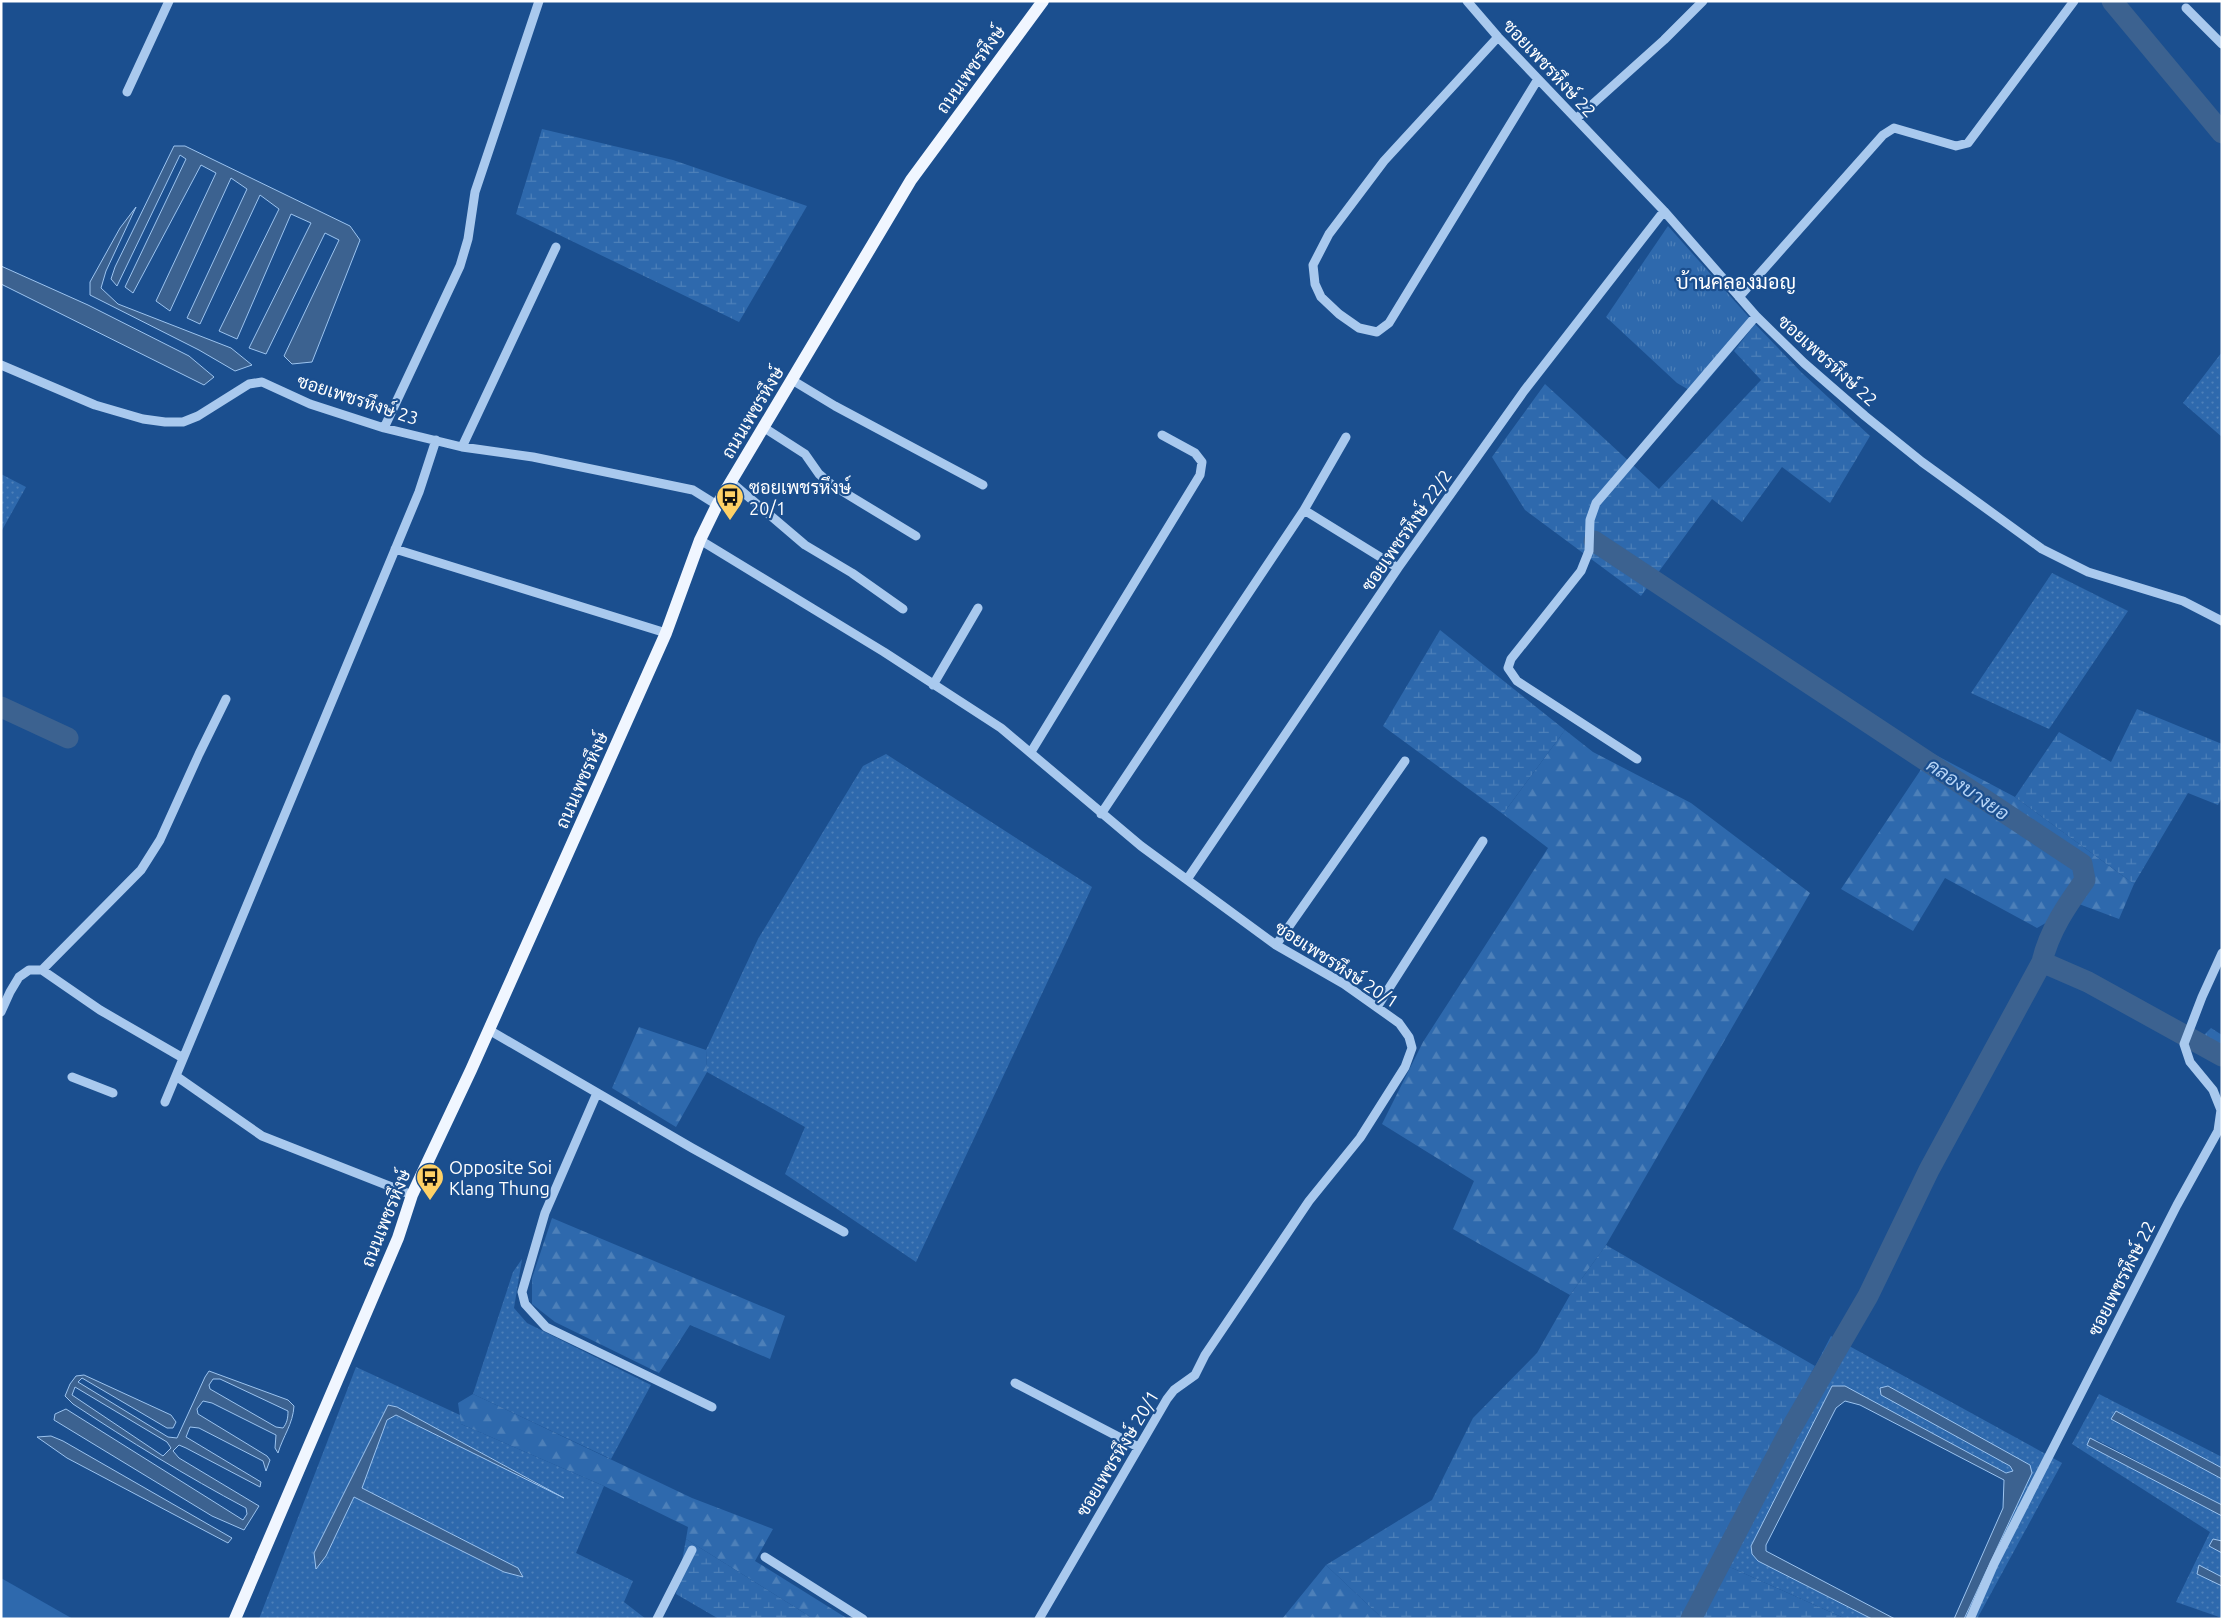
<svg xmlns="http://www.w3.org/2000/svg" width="2223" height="1620" font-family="Ubuntu,Sarabun,sans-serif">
  <defs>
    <pattern id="grass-dots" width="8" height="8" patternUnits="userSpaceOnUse" patternTransform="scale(1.25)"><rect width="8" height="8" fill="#2e69ad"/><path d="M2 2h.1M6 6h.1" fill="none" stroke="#4d80b9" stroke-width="1.8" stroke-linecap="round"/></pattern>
    <pattern id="forest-firs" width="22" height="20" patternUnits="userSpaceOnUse" patternTransform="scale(1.25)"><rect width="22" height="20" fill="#2e69ad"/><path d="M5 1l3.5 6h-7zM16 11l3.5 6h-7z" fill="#4d80b9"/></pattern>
    <pattern id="wetland-marsh" width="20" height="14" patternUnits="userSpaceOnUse" patternTransform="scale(1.25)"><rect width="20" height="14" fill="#2e69ad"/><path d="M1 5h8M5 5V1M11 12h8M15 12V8" fill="none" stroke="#4d80b9"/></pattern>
    <pattern id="park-tufts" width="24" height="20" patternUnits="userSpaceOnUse" patternTransform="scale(1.25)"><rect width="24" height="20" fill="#2e69ad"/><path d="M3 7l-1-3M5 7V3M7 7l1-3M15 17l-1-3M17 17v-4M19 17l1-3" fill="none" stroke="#4d80b9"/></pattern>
  </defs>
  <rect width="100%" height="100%" fill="#1b4f8f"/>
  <!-- grass -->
  <path fill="url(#grass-dots)" fill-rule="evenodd" d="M 2222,352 L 2222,437 L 2183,403 Z
    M 1,474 L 26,487 L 1,532 Z
    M 2052,573 L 2128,611 L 2049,729 L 1971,693 Z
    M 886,754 L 1092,887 L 916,1262 L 785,1174 L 805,1127 L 707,1072 L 706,1050 L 758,939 L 863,766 Z
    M 522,1259 L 514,1308 L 527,1323 L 651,1385 L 611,1459 L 473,1394 L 513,1272 Z
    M 1831,1336 L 2062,1463 L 1977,1619 L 1964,1619 L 2032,1473 L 2030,1465 L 2010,1466 L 2013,1471 L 2007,1473 L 1832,1386 L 1751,1546 L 1752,1554 L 1758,1561 L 1872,1619 L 1846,1619 L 1732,1568 L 1711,1566 Z
    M 356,1367 L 460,1415 L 461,1424 L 604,1486 L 576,1553 L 633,1581 L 624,1602 L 646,1619 L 259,1619 ZM 388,1405 L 397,1407 L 549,1489 L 396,1415 L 387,1420 L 361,1488 L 464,1540 L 504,1572 L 354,1497 L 326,1556 L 316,1568 L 314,1553 Z
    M 2099,1394 L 2222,1457 L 2222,1468 L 2116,1411 L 2111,1419 L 2222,1479 L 2222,1505 L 2097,1440 L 2087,1444 L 2222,1516 L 2222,1541 L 2213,1539 L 2209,1546 L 2222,1553 L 2222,1577 L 2200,1566 L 2198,1574 L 2222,1586 L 2222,1618 L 2176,1602 L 2210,1532 L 2072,1444 Z"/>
  <!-- forest -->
  <path fill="url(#forest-firs)" d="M 1565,730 L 1593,752 L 1691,803 L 1810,893 L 1606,1245 L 1570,1295 L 1453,1229 L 1474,1181 L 1382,1124 L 1423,1042 L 1548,848 L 1503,814 Z
    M 1932,753 L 2015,797 L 2134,884 L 2119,919 L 2079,904 L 2037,928 L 1945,878 L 1913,931 L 1841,889 Z
    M 639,1027 L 706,1050 L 707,1072 L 676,1127 L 612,1088 Z
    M 552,1218 L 785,1316 L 770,1359 L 690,1325 L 659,1373 L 555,1322 L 532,1304 L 532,1278 Z
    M 473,1394 L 692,1498 L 773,1529 L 755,1561 L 848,1619 L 808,1619 L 809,1616 L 686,1539 L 688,1527 L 604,1486 L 461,1424 L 458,1403 Z
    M 1326,1565 L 1383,1619 L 1282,1619 Z"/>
  <!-- wetland -->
  <path fill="url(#wetland-marsh)" d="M 542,129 L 673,160 L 807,206 L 739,322 L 516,214 Z
    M 1755,324 L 1802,373 L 1870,436 L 1830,503 L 1782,467 L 1742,522 L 1712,499 L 1641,596 L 1525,510 L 1492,457 L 1545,384 L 1659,489 L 1761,380 L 1734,351 Z
    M 1440,630 L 1565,730 L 1503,814 L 1383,726 Z
    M 2137,709 L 2222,744 L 2222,797 L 2218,805 L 2188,793 L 2134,884 L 2015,797 L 2059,732 L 2111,762 Z
    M 2211,1028 L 2222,1035 L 2222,1060 L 2194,1045 Z
    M 1606,1245 L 1815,1366 L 1711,1565 L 1732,1568 L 1846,1619 L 1383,1619 L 1326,1565 L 1432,1500 L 1473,1418 L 1537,1353 L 1570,1295 Z
    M 686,1539 L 809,1616 L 808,1619 L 719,1619 L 676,1594 Z"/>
  <!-- park -->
  <path fill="url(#park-tufts)" d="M 1668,226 L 1755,324 L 1696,394 L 1677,383 L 1606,317 Z"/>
  <!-- garden -->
  <path fill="#2e69ad" d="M 1,1578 L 73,1619 L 1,1619 Z"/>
  <!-- water -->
  <path fill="#3c6290" stroke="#9cc4f0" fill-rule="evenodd" d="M 174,146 L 185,146 L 350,226 L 360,240 L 312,362 L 292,364 L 284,356 L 339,240 L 325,233 L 266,354 L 249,348 L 311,223 L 291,214 L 237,339 L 219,331 L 279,209 L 260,195 L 200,324 L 187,318 L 247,189 L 231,178 L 170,311 L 156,301 L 216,173 L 201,165 L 133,293 L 125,287 L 186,159 L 180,155 L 117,286 L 111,279 L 115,267 Z
    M 136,207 L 106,271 L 101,288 L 118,304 L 231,348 L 252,365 L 235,371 L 199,350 L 90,295 L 90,282 L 120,228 Z
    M 1,266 L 88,305 L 189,356 L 214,377 L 204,385 L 1,284 Z
    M 209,1371 L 288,1400 L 294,1406 C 293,1424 283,1436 278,1453 L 275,1448 L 276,1435 L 212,1403 L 203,1401 L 197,1409 L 198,1414 L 267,1456 L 270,1460 L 266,1471 L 263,1461 L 199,1428 L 190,1427 L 186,1437 L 261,1482 L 260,1487 L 186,1448 L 179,1445 L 173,1451 L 179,1458 L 259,1506 L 244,1530 L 212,1516 L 54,1420 L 55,1414 L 66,1409 L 243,1520 L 247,1514 L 246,1508 C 186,1476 129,1441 73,1404 L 65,1396 L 70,1384 L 76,1376 L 84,1375 L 171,1415 L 176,1422 L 173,1428 L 167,1428 L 82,1378 L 78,1382 L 168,1437 L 177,1438 L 205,1377 ZM 213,1379 L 220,1379 L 288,1411 C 288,1418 287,1423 283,1428 L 276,1427 L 210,1389 L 209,1385 ZM 75,1387 L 167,1442 L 171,1448 L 163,1456 L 72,1395 Z
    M 1832,1386 L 1845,1386 L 2006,1473 L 2013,1471 L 2010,1466 L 1881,1395 L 1880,1388 L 1888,1386 L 2030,1465 L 2032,1473 L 1964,1619 L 1954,1619 L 2003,1508 L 2004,1480 L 1860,1405 L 1845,1401 L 1836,1408 L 1766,1545 L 1766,1551 L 1895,1619 L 1872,1619 L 1758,1561 L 1752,1554 L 1751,1546 Z
    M 388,1405 L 397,1407 L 564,1498 L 396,1415 L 387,1420 L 362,1488 L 518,1568 L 523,1577 L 504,1572 L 354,1497 L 326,1556 L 316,1569 L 314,1553 Z
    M 2116,1411 L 2222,1468 L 2222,1479 L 2111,1419 Z
    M 51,1436 L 63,1441 L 232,1538 L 228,1543 L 67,1458 L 37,1437 Z
    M 2090,1438 L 2222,1505 L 2222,1516 L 2087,1445 Z
    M 2213,1539 L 2222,1541 L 2222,1553 L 2209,1546 Z
    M 2199,1565 L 2222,1577 L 2222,1586 L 2197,1574 Z"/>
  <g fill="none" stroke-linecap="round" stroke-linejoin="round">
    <!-- canal -->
    <path stroke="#3c6290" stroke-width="21" d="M 2112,1 L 2222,133
      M 1594,541 L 2082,864 L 2085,880 C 2067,905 2049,931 2042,962 L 1929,1170 L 1868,1296 L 1789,1432 L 1691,1619
      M 1,707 L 68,738
      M 2042,962 L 2088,982 L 2222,1056"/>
    <!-- minor -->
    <path stroke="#a9c9ee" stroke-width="9" d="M 1467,1 L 1498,37 L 1664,211 L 1756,316 L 1804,363 L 1865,416 L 1922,462 L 2042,549 L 2088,572 L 2183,601 L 2222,621
      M 2186,8 L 2222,44
      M 1498,37 L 1384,161 L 1329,234 L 1313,265 L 1315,284 L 1321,297 L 1339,314 L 1359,328 L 1377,332 L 1389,323 L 1538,79
      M 127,92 L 169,1
      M 1576,119 L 1664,40 L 1703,1
      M 1739,297 L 1883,135 L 1894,128 L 1956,146 L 1968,143 L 2074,1
      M 1,365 L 95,405 L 143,419 L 165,422 L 183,422 L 198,416 L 249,384 L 262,382 L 310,404 L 384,428 L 462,447 L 533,457 L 693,490 L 717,505
      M 792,380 L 835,406 L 983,485
      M 763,427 L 805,454 L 819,474 L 832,485 L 916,536
      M 384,428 L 460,266 L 468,239 L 475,192 L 539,1
      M 462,447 L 556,247
      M 731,482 L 805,545 L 852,573 L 903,609
      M 1304,510 L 1346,437
      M 700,540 L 884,652 L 1001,728 L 1141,846 L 1276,945 L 1344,984 L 1399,1023 L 1409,1037 L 1412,1048 L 1405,1067 L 1360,1138 L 1309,1201 L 1205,1355 L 1195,1375 L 1174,1390 L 1167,1399 L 1039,1619
      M 395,549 L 666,633
      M 933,685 L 978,608
      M 1031,752 L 1200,475 L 1202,462 L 1195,453 L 1162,435
      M 1637,759 L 1517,681 L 1508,668 L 1511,659 L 1581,571 L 1589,551 L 1590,520 L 1596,503 L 1756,316
      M 1101,814 L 1304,510 L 1398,568
      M 1188,878 L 1398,568 L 1524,391 L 1664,211
      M 1276,945 L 1405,761
      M 42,970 L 141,870 L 160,840 L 199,754 L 226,699
      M 1377,1007 L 1483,841
      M 1,1012 L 10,992 L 19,977 L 29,970 L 42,970 L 100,1010 L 183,1058
      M 489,1030 L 692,1148 L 844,1232
      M 176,1076 L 262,1136 L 412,1195
      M 72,1077 L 113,1093
      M 597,1093 L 545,1213 L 522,1292 L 525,1304 L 546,1327 L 712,1407
      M 165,1102 L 419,492 L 436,440
      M 1015,1383 L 1138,1447
      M 765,1557 L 863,1619
      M 657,1619 L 692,1550
      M 1970,1619 L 1994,1564 L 2177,1205 L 2218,1131 L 2221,1110 L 2213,1090 L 2190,1062 L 2184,1044 L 2202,997 L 2222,953"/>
    <!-- major -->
    <path stroke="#f0f6ff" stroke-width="12" d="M 235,1619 L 398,1238 L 412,1195 L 471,1070 L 666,633 L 700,540 L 717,505 L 911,180 L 1043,1"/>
  </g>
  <!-- icons -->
  <defs>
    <g id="bus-pin" transform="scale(1.4375)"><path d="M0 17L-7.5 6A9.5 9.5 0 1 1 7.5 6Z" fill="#ffd166" stroke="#1b4f8f"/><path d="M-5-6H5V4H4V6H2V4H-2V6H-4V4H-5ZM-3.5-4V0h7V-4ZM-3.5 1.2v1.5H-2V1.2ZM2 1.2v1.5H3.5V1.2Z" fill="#111"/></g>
  </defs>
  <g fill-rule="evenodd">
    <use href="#bus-pin" x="730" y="497"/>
    <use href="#bus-pin" x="430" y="1177"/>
  </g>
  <g text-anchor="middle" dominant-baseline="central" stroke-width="4.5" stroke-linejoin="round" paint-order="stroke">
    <!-- street labels -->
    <g font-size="18" fill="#fff" stroke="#1b4f8f">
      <text transform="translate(1550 68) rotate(47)">ซอยเพชรหึงษ์ 22</text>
      <text transform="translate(970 69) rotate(-54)">ถนนเพชรหึงษ์</text>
      <text transform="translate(1828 360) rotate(42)">ซอยเพชรหึงษ์ 22</text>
      <text transform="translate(358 399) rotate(18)">ซอยเพชรหึงษ์ 23</text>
      <text transform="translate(752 412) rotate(-59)">ถนนเพชรหึงษ์</text>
      <text transform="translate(1406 530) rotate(-55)">ซอยเพชรหึงษ์ 22/2</text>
      <text transform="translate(581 780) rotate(-66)">ถนนเพชรหึงษ์</text>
      <text transform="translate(1337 964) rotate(33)">ซอยเพชรหึงษ์ 20/1</text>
      <text transform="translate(385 1218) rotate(-68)">ถนนเพชรหึงษ์</text>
      <text transform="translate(2121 1278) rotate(-63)">ซอยเพชรหึงษ์ 22</text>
      <text transform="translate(1117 1453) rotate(-59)">ซอยเพชรหึงษ์ 20/1</text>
    </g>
    <!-- poi labels -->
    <g font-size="18" fill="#fff" stroke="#1b4f8f" text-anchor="start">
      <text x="749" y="487">ซอยเพชรหึงษ์<tspan x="749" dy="21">20/1</tspan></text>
      <text x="449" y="1167">Opposite Soi<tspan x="449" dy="21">Klang Thung</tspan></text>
    </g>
    <!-- water labels -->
    <g font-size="19" font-style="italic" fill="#b5d3f5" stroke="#1b4f8f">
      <text transform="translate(1968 789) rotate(34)">คลองบางยอ</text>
    </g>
    <!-- quarter labels -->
    <g font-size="20" fill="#fff" stroke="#1b4f8f">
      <text x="1736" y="281">บ้านคลองมอญ</text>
    </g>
  </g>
  <!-- border -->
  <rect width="2223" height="1620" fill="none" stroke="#ffffff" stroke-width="5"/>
</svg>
